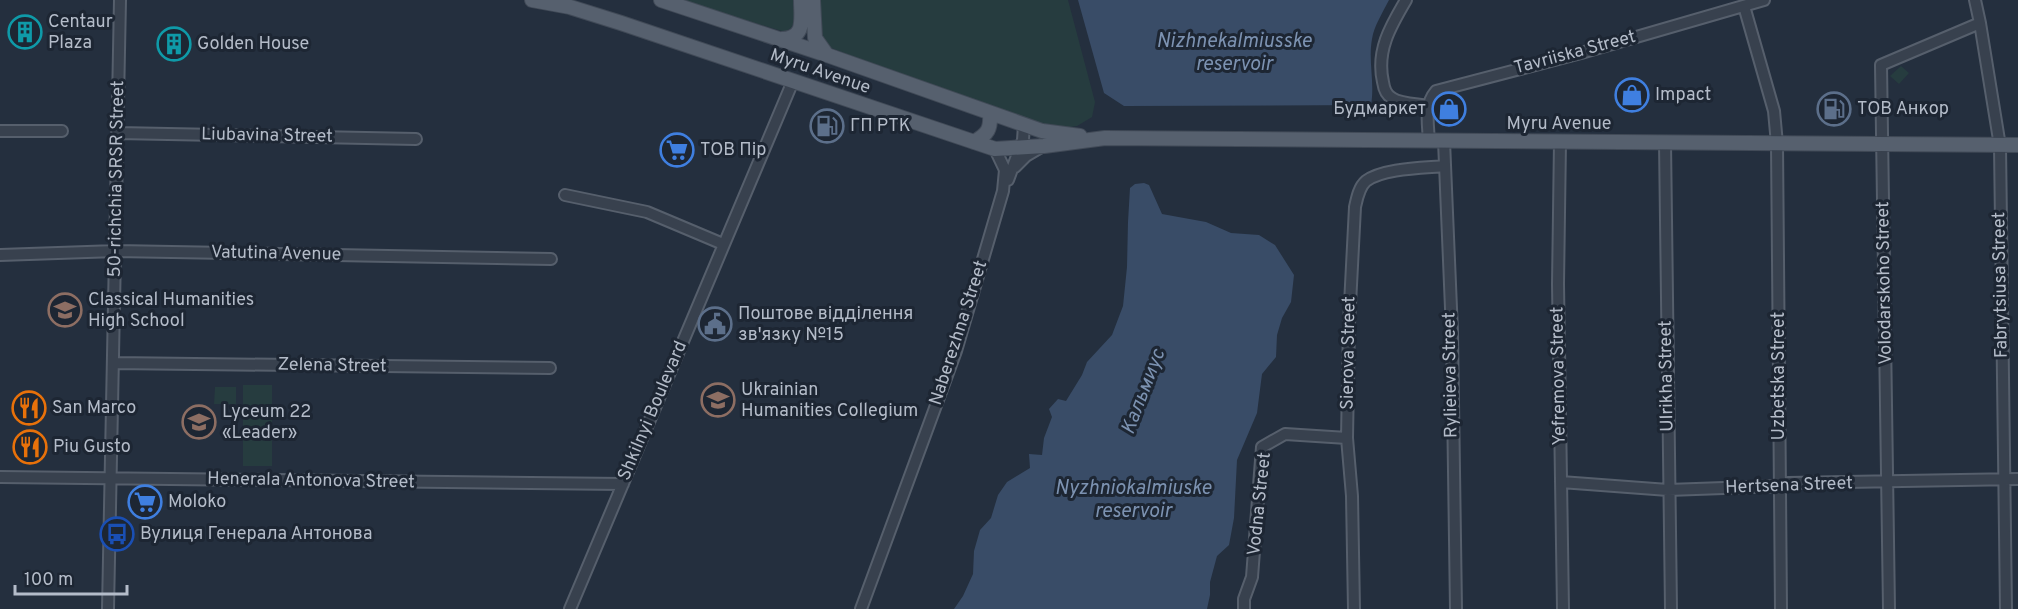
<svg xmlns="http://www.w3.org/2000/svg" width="2018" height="609" font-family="Overpass,sans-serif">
  <rect width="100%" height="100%" fill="#242f3e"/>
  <!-- green -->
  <path fill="#263c3f" d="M 678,0 L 795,0 C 795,13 798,26 785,32 Z
    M 819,0 L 1068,0 L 1095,102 L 1092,117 L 1077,126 L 1057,129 L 884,69 L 824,45 L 820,39 Z
    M 1901,66 L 1909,73 L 1899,84 L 1890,76 Z
    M 243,385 L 272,385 L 272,466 L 243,466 Z
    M 215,387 L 236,387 L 236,404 L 214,404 Z"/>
  <!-- water -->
  <path fill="#394c67" d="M 1078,0 L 1389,0 C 1383,12 1374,26 1372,39 C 1368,61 1375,83 1371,105 L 1124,106 L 1104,93 Z
    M 1144,183 L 1149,185 L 1162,214 L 1206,222 L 1231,233 L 1259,235 L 1275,245 L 1294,275 L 1291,302 L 1282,318 L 1277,335 L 1276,357 L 1262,374 L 1257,413 L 1237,460 L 1234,518 L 1229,545 L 1217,556 L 1210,582 L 1210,595 L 1207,609 L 954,609 L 963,596 L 973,574 L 974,551 L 980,530 L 991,518 L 998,495 L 1007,482 L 1030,468 L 1029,454 L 1042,455 L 1044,438 L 1052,417 L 1049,409 L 1058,399 L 1066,401 L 1082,375 L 1087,362 L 1112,335 L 1123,306 L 1127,267 L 1128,222 L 1130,188 L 1135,184 Z"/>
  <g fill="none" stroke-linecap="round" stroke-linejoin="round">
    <!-- minor casing -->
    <g stroke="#565f6c" stroke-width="14">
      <path id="minor" d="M 1406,0 C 1390,27 1376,51 1383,82 C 1384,89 1386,95 1392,98 C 1400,104 1418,104 1428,106
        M 1975,0 L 1980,23 L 2000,146 L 2006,609
        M 1744,6 L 1774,111 L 1777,144 L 1781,609
        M 0,131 L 62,131
        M 118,133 L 416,139
        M 1429,141 C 1428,123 1424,105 1436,91 L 1581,53 L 1764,0
        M 1444,141 L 1452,332 L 1456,609
        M 1560,142 L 1558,284 L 1563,609
        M 1665,142 L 1671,609
        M 1015,167 L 1026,156 L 1043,146
        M 1008,180 L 1023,140 L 1024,125
        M 565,195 L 647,212 L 723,244
        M 0,255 L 116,251 L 551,259
        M 114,363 L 550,368
        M 0,477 L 623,484
        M 1561,482 L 1668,490 L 1780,486 L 1788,483 L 2018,479
        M 108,609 L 120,0
        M 570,609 L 793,81
        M 861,609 L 956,351 L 1003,191 L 1005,170 L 995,149
        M 1244,609 L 1244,599 L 1252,577 L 1262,447 L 1285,434 L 1347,438
        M 1354,609 L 1352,496 L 1347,438 L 1349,324 L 1355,207 C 1357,198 1359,187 1366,181 C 1383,168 1424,168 1445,166
        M 1889,609 L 1881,65 L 1980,23"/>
    </g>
    <!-- major casing -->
    <g stroke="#414a57" stroke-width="16">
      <path id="major" d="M 532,0 L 570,7 L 621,23 L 995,149 L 1044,146 L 1105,138 L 2018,145
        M 661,0 L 827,55 L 1042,131 L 1080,136
        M 813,0 L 815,38 L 827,55
        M 782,39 C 806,38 801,19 801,0
        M 974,142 C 988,134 991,129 990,113"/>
    </g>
    <!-- minor -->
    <use href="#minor" stroke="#38414e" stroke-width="10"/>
    <!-- major -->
    <use href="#major" stroke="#56606e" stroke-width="14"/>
  </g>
  <!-- icons -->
  <defs>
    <g id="building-ring" transform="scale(1.725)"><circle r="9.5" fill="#1d2633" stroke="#0f9aa8" stroke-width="1.5"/><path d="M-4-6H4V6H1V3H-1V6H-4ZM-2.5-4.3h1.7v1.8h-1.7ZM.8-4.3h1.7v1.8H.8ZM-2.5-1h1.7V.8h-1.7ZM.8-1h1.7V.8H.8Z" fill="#0f9aa8"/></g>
    <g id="shop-ring" transform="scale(1.725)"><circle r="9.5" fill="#1d2633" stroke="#3f7fe0" stroke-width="1.5"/><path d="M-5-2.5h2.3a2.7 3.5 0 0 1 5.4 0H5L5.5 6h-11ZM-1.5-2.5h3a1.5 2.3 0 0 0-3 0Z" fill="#3f7fe0"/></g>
    <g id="fuel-ring" transform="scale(1.725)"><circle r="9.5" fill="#1d2633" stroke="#5c6f8a" stroke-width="1.5"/><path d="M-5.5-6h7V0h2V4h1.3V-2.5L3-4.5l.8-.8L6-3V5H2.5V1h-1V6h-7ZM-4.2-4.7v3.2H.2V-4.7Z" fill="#5c6f8a"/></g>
    <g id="supermarket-ring" transform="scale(1.725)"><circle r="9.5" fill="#1d2633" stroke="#3f7fe0" stroke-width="1.5"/><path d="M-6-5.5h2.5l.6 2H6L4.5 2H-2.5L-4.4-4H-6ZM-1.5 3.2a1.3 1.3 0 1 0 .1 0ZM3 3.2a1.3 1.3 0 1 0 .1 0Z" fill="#3f7fe0"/></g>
    <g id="school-ring" transform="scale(1.725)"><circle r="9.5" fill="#1d2633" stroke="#8d6e63" stroke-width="1.5"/><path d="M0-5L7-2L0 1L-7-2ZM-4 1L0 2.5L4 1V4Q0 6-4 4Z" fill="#8d6e63"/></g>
    <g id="civic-ring" transform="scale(1.725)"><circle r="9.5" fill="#1d2633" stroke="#5c6f8a" stroke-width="1.5"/><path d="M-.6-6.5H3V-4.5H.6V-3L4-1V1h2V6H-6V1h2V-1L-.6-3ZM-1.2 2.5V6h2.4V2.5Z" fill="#5c6f8a"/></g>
    <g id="restaurant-ring" transform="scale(1.725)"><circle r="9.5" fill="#1d2633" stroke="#e8710a" stroke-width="1.5"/><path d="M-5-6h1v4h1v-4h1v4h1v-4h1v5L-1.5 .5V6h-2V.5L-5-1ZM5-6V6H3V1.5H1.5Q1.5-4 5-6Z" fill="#e8710a"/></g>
    <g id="bus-ring" transform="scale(1.725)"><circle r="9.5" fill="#1d2633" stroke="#1a4fb4" stroke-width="1.5"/><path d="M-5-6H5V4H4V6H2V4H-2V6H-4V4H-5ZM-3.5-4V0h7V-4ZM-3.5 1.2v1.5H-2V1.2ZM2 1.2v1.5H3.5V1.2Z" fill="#1a4fb4"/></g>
  </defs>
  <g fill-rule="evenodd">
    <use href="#building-ring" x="25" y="32"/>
    <use href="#building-ring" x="174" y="44"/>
    <use href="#shop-ring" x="1632" y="95"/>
    <use href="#shop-ring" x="1449" y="109"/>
    <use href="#fuel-ring" x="1834" y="109"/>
    <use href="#fuel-ring" x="827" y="126"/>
    <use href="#supermarket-ring" x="677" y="150"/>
    <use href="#school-ring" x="65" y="310"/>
    <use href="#civic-ring" x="715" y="324"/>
    <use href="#school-ring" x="718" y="400"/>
    <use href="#restaurant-ring" x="29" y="408"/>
    <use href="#school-ring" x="199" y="422"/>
    <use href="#restaurant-ring" x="30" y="447"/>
    <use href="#supermarket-ring" x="145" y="502"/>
    <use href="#bus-ring" x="117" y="534"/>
  </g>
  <g text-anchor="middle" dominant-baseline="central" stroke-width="6" stroke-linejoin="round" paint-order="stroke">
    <!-- poi labels -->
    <g font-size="18" fill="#b4bcc9" stroke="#1d2633" text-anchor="start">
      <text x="48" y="22">Centaur<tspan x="48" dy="21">Plaza</tspan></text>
      <text x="197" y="44">Golden House</text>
      <text x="1655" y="95">Impact</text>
      <text x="1426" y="109" text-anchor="end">Будмаркет</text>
      <text x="1857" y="109">ТОВ Анкор</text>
      <text x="850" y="126">ГП РТК</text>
      <text x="700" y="150">ТОВ Пір</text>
      <text x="88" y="300">Classical Humanities<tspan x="88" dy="21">High School</tspan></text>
      <text x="738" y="314">Поштове відділення<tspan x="738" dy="21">зв'язку №15</tspan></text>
      <text x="741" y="390">Ukrainian<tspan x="741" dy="21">Humanities Collegium</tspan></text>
      <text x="52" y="408">San Marco</text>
      <text x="222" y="412">Lyceum 22<tspan x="222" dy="21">«Leader»</tspan></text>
      <text x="53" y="447">Piu Gusto</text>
      <text x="168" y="502">Moloko</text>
      <text x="140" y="534">Вулиця Генерала Антонова</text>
    </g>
    <!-- street labels -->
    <g font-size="18" fill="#b4bcc9" stroke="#1d2633">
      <text transform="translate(1575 53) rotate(-15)">Tavriiska Street</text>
      <text transform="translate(820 72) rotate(19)">Myru Avenue</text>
      <text x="1559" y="124">Myru Avenue</text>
      <text transform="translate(267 136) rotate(1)">Liubavina Street</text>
      <text transform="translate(117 179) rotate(-89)">50-richchia SRSR Street</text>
      <text transform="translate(276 254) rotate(1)">Vatutina Avenue</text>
      <text transform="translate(1885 283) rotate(-91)">Volodarskoho Street</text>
      <text transform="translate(2001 285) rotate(-91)">Fabrytsiusa Street</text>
      <text transform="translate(959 333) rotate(-72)">Naberezhna Street</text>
      <text transform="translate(1349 353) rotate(-89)">Sierova Street</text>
      <text transform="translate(332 366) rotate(1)">Zelena Street</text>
      <text transform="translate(1451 375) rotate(-91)">Rylieieva Street</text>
      <text transform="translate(1559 376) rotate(-91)">Yefremova Street</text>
      <text transform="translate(1667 376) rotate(-91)">Ulrikha Street</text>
      <text transform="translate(1779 376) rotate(-90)">Uzbetska Street</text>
      <text transform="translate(653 411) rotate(-67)">Shkilnyi Boulevard</text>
      <text transform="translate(311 481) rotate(1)">Henerala Antonova Street</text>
      <text transform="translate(1789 486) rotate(-2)">Hertsena Street</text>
      <text transform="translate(1260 504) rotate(-84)">Vodna Street</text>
    </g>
    <!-- water labels -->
    <g font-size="20" font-style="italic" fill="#7c92b1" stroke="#1d2633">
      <text x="1234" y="42">Nizhnekalmiusske<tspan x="1234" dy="23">reservoir</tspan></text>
      <text transform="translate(1144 392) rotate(-69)">Кальмиус</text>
      <text x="1133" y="489">Nyzhniokalmiuske<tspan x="1133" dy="23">reservoir</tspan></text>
    </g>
  </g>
  <!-- scale -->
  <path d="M15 585v9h112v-9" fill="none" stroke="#b4bcc9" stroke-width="3"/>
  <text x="24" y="585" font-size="18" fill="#b4bcc9" stroke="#1d2633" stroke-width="4.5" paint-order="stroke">100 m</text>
</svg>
